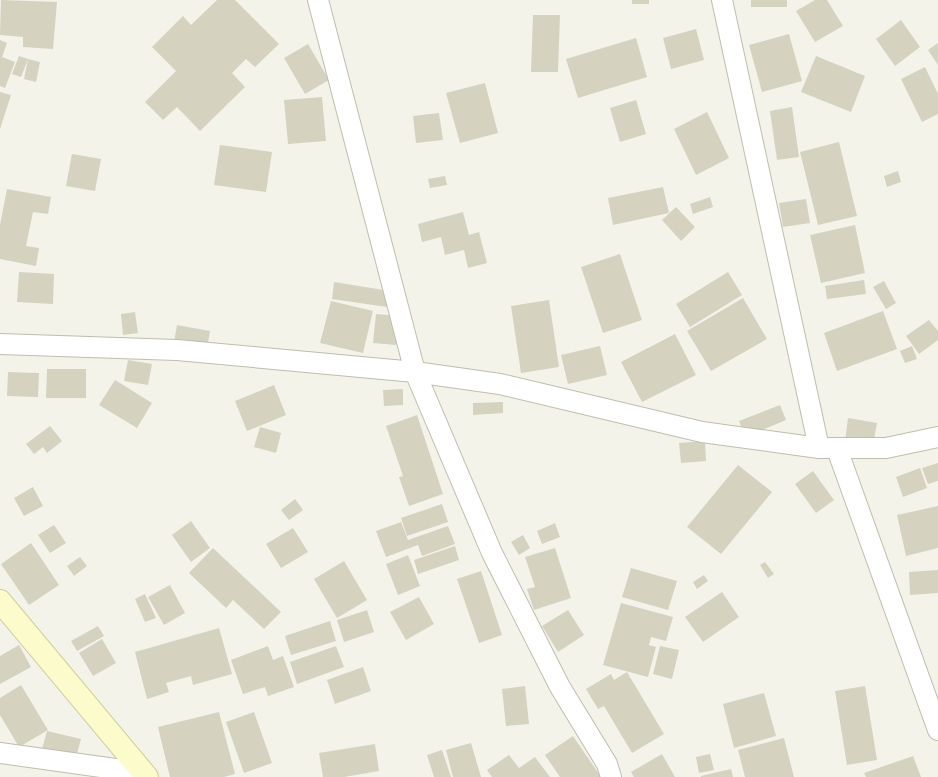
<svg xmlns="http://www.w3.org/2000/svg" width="938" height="777" font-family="'Archivo Narrow',sans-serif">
  <rect width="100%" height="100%" fill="#f4f3ea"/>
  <!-- building -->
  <path fill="#d5d2c0" d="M 1,0 L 57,2 L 53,49 L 23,47 L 23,37 L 0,35 Z
    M 217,0 L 235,0 L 279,44 L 255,67 L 246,59 L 232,73 L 245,87 L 200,131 L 177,107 L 163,120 L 145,102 L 176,71 L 152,47 L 183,16 L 191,25 Z
    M 632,0 L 649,0 L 649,4 L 632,4 Z
    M 751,0 L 787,0 L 787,7 L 751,7 Z
    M 815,0 L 827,0 L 843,26 L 815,42 L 796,11 Z
    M 533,15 L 560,15 L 558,72 L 531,72 Z
    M 901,20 L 920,47 L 895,66 L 876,39 Z
    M 696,29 L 704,60 L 671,69 L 663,38 Z
    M 789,34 L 802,81 L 762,92 L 749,45 Z
    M 636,38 L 647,77 L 578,98 L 566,59 Z
    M 0,40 L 7,43 L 2,57 L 15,62 L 5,88 L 0,86 Z
    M 938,43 L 938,65 L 928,50 Z
    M 308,44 L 329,80 L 305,94 L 284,58 Z
    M 19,56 L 28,59 L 21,77 L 12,74 Z
    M 816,56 L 865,76 L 851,112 L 801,92 Z
    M 28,59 L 40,62 L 36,82 L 24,79 Z
    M 925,67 L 938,94 L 938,114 L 922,122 L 901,79 Z
    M 485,83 L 498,133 L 460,143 L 446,93 Z
    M 0,92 L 11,95 L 0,129 Z
    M 322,97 L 326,141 L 288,144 L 284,100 Z
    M 636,100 L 646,134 L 620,142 L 610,108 Z
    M 792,107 L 799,157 L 777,160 L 770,111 Z
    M 707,112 L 729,158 L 696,175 L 674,129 Z
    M 439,113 L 443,140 L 416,143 L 413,116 Z
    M 839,142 L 857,216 L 818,225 L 800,152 Z
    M 220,145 L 272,152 L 266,192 L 214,185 Z
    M 72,154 L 101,159 L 95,191 L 66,186 Z
    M 898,171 L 901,182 L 887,187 L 884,176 Z
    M 445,176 L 447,185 L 430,188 L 428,179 Z
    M 663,187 L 669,213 L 613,225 L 608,198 Z
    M 7,189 L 51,197 L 48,214 L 33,212 L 26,246 L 39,248 L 36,266 L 0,259 L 0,225 Z
    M 710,197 L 713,207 L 693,214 L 690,204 Z
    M 806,199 L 810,223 L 783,227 L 779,203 Z
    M 676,207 L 695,227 L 681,241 L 662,220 Z
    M 463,212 L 469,235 L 479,232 L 487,263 L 468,268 L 464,250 L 445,255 L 441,237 L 422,242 L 418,224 Z
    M 855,225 L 865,273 L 821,283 L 810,235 Z
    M 620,254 L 642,320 L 603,333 L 581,267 Z
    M 19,272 L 54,274 L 53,304 L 17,302 Z
    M 728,272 L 742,295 L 690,327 L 676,304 Z
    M 864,280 L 866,294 L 827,299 L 825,286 Z
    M 884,281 L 896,303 L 886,309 L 873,287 Z
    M 334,282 L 390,291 L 387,307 L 332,299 Z
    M 743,298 L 767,339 L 711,371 L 687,331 Z
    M 549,300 L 559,367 L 521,373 L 511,306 Z
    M 331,301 L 373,311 L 363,353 L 320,343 Z
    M 883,311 L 897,349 L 837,371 L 824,333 Z
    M 135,312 L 138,333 L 123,335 L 121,314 Z
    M 376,314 L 399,316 L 396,345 L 373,343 Z
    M 929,320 L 938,331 L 938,340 L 919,354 L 906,336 Z
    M 177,325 L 210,331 L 207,348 L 174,342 Z
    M 675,334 L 696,375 L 642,402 L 621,362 Z
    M 600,346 L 607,375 L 568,384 L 561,355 Z
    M 912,346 L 917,359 L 905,363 L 900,351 Z
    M 128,360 L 152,364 L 148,385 L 124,381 Z
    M 47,369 L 86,369 L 86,398 L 46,398 Z
    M 8,372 L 39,373 L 38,397 L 7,396 Z
    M 115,380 L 152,403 L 137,428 L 99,405 Z
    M 274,385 L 286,415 L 247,431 L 235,401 Z
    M 403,389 L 403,405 L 384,406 L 383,390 Z
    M 503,402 L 503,413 L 473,415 L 473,403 Z
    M 780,405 L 786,420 L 745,437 L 739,421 Z
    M 417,415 L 443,494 L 409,506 L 399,477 L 403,476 L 386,426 Z
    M 848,418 L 877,423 L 873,445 L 845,441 Z
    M 50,426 L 62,441 L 47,453 L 43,447 L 34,454 L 26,444 Z
    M 260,427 L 281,433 L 276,453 L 254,447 Z
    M 705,441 L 706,461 L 681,463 L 679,443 Z
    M 938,463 L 938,481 L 928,484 L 922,468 Z
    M 738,465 L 772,492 L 721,554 L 687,527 Z
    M 920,468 L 927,488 L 903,497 L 896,477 Z
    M 813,471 L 834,500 L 816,513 L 795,484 Z
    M 33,487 L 43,506 L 24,516 L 14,498 Z
    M 295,499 L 303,510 L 289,520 L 281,510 Z
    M 442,504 L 448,522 L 407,536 L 401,518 Z
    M 938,506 L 938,548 L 906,556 L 897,515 Z
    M 191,521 L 210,548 L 191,562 L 172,535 Z
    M 401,522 L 408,540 L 448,526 L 455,544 L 422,556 L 418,545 L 386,557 L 376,531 Z
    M 555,523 L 560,537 L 542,544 L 537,531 Z
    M 54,525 L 66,543 L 50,553 L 38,535 Z
    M 293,528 L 308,552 L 281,568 L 266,544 Z
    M 523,535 L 530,548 L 519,555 L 511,542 Z
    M 31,543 L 59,585 L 29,605 L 1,564 Z
    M 455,546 L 459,560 L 418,574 L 414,560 Z
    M 213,548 L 281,612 L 264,629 L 233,600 L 226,608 L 189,573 Z
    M 555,548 L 571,598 L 534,610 L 527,589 L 535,587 L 525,557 Z
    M 408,555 L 420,586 L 398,595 L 386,564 Z
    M 80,557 L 87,566 L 74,576 L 67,566 Z
    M 344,561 L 367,600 L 337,618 L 314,579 Z
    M 765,562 L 774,574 L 768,578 L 760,565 Z
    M 631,568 L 677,581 L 668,610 L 622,597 Z
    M 938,570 L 938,593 L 910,595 L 909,572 Z
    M 481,571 L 502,635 L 479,643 L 457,579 Z
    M 704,575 L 708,581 L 697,589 L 693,582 Z
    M 170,585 L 185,613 L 164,625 L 148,597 Z
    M 722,592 L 739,617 L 703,642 L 685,617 Z
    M 145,594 L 156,618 L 145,622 L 135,599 Z
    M 419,597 L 434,624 L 406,640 L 390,612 Z
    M 621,603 L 673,617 L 666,641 L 651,637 L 649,645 L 656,647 L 648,677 L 603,665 Z
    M 367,610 L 374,632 L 344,642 L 337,620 Z
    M 568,610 L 584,635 L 558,652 L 542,626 Z
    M 330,621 L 336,641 L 291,655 L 285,636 Z
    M 98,626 L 104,636 L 77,651 L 71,641 Z
    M 219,628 L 232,674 L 193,685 L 191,676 L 166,683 L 169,692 L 147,699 L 135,652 Z
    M 102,639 L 116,663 L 93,676 L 79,653 Z
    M 19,645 L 31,667 L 0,684 L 0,656 Z
    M 268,646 L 273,660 L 283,656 L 294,687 L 268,696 L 265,687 L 243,694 L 231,660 Z
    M 336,646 L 344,667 L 297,684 L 290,662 Z
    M 660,646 L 679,650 L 672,679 L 653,674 Z
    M 363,667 L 371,691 L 335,704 L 327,680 Z
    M 627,672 L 664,734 L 632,753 L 604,706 L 598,709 L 586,689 L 611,674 L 614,680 Z
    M 21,685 L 48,730 L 19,747 L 0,715 L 0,698 Z
    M 525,686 L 529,724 L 506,726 L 502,689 Z
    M 865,686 L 877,760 L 847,765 L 835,691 Z
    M 764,693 L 776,736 L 734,748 L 723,704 Z
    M 219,712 L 235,774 L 224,777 L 170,777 L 158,727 Z
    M 254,712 L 272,763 L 244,773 L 226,722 Z
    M 47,731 L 81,739 L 76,757 L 42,749 Z
    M 573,736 L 601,777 L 560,777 L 545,755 Z
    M 784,738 L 794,777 L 745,777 L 738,750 Z
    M 471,743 L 481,777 L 453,777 L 446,750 Z
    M 375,744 L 379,771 L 344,777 L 323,777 L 319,753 Z
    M 442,750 L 451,777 L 434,777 L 427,755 Z
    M 662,754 L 675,777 L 634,777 L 631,772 Z
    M 710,754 L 714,770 L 699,773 L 696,757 Z
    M 509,755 L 519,768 L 535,757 L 550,777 L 492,777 L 487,770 Z
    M 913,756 L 921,777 L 866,777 L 864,773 Z
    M 731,769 L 733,777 L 701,777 L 701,776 Z"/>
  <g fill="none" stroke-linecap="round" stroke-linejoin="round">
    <!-- street casing -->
    <g stroke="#bfbdad" stroke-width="22">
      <path id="street" d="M 318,0 L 415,372 L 492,553 L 560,687 L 607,764 L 611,777
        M 722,0 L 819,448
        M 0,344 L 177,350 L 415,372 L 500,384 L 702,432 L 819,448 L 886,448 L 938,437
        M 837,449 L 938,730
        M 0,753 L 144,773"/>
    </g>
    <!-- secondary casing -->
    <g stroke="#cecd9a" stroke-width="24">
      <path id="secondary" d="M 0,601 L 147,777"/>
    </g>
    <!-- street -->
    <use href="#street" stroke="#fff" stroke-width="20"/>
    <!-- secondary -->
    <use href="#secondary" stroke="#fbfbcc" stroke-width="22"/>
  </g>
</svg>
